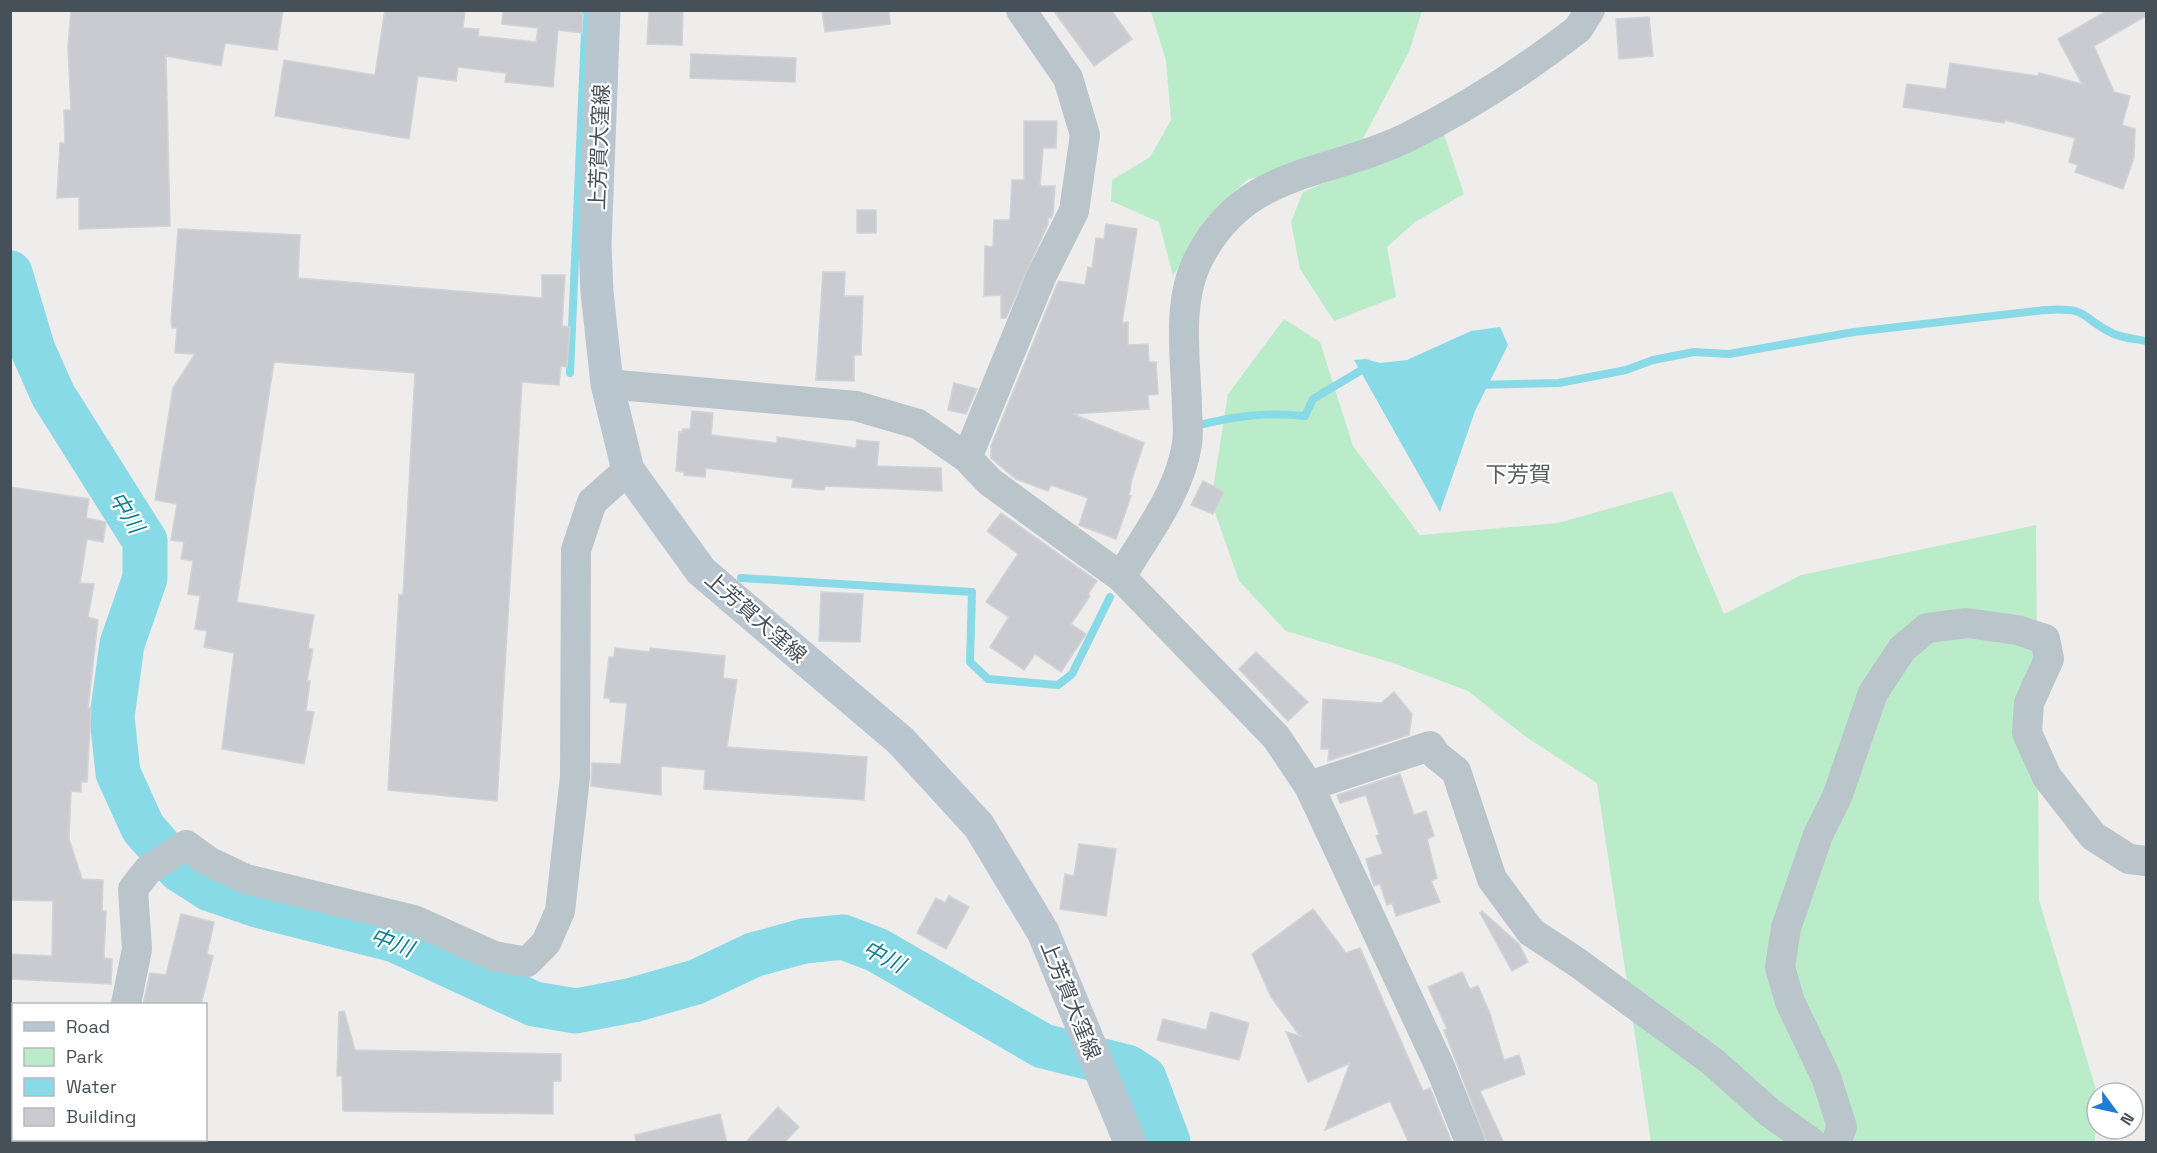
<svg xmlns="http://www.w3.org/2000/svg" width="2157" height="1153" font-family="'Space Grotesk','Noto Sans JP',sans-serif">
  <rect width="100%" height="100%" fill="#efecec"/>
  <!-- green -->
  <path fill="#bbecca" d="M 1151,11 L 1422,11 L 1409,52 L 1361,142 L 1274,175 L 1248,179 L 1212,213 L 1173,276 L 1159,222 L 1111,201 L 1112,180 L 1150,157 L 1171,120 L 1166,61 Z
    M 1443,131 L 1464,194 L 1415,222 L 1387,247 L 1396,297 L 1334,321 L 1300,269 L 1291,222 L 1303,192 Z
    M 1284,319 L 1320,342 L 1353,446 L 1420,535 L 1558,523 L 1672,491 L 1724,614 L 1801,575 L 2036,525 L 2039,900 L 2097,1093 L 2095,1142 L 1651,1142 L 1597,783 L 1526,737 L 1468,691 L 1393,663 L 1286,631 L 1239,581 L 1211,501 L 1228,394 Z"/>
  <!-- water -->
  <path fill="#89dae7" d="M 1500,327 L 1508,345 L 1475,411 L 1440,512 L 1354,360 L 1366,359 L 1380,363 L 1407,360 L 1471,331 Z"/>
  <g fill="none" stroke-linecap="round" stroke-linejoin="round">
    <!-- stream -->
    <path stroke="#89dae7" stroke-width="8" d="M 570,373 L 586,10
      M 1477,385 L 1559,383 L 1626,370 L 1653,360 L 1694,352 L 1729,354 L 1854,332 L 2045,310 C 2092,307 2079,318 2114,334 C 2123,338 2136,339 2146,341
      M 1195,426 C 1235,416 1264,412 1305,416 L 1313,399 L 1365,368
      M 741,578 L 972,592 L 970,662 L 988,679 L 1058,685 L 1072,674 L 1110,597"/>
    <!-- river -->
    <path stroke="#89dae7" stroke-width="45" d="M 10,273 L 33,350 L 53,395 L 145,541 L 145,578 L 122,644 L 112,717 L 118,773 L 143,828 L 179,869 L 210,889 L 257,905 L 395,940 L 534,1004 L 576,1011 L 633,1000 L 696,982 L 753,955 L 804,941 L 843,937 L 877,950 L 1043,1046 L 1127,1067 L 1144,1078 L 1168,1142"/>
  </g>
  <!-- building -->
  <path fill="#c9cbd1" stroke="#d0d3d7" stroke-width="1.5" d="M 71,10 L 283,10 L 277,50 L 225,43 L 221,66 L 166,56 L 170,226 L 79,229 L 79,197 L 57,198 L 60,143 L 65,143 L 64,110 L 71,110 L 68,47 Z
    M 385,10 L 465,10 L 463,28 L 479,29 L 478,36 L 536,42 L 538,28 L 502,24 L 503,10 L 577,10 L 583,14 L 582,33 L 558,30 L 553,87 L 505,82 L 506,73 L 458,67 L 456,81 L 418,76 L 409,139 L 275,116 L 284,60 L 375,75 Z
    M 649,10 L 683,10 L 682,45 L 647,44 Z
    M 822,10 L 889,10 L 890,24 L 825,32 Z
    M 1053,10 L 1111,10 L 1132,39 L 1094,66 Z
    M 2108,10 L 2146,10 L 2146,16 L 2094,46 L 2114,92 L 2130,96 L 2122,125 L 2135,129 L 2134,158 L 2123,189 L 2075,172 L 2078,165 L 2069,162 L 2075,138 L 2005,120 L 2004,123 L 1903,107 L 1907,84 L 1946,89 L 1950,63 L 2038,76 L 2039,73 L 2082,84 L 2058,39 Z
    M 1649,17 L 1653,56 L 1619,59 L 1616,19 Z
    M 691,54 L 796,58 L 795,82 L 690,78 Z
    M 1024,121 L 1057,121 L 1056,148 L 1043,148 L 1040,186 L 1055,186 L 1053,214 L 1051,218 L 1048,218 L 1048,224 L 1006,318 L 1001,318 L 1001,295 L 984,296 L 985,246 L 993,247 L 994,220 L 1010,220 L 1012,180 L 1024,180 Z
    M 857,210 L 876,210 L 876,233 L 857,233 Z
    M 1106,224 L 1137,229 L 1122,323 L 1128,322 L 1128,345 L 1148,344 L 1149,362 L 1156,362 L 1158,394 L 1148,395 L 1149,409 L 1073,414 L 1144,443 L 1132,479 L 1129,495 L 1131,496 L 1116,539 L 1079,525 L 1088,498 L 1051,485 L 1048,491 L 1016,479 L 991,458 L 991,446 L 1057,284 L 1059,281 L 1085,285 L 1088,267 L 1092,268 L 1096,238 L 1104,239 Z
    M 178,229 L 300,235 L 298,278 L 542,298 L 542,275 L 565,275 L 562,326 L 570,327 L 567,367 L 561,366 L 559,385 L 522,382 L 497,801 L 388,790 L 399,595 L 403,595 L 415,373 L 274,362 L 237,602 L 314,615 L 308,648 L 313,649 L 307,681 L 310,681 L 306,711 L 314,712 L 304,764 L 222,749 L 234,653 L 204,647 L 207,631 L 195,629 L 200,596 L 188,594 L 193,561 L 181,559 L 184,542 L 171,540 L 177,504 L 155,500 L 173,388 L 195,354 L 175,353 L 177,328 L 172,328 L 171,320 Z
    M 823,272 L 845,272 L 844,296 L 863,296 L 861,355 L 854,355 L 854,381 L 816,380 Z
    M 954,383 L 977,389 L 966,414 L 948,410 Z
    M 692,411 L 713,413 L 711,435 L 777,443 L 777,437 L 856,448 L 857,440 L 879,442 L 877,466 L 941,468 L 942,491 L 825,486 L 824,490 L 792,487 L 793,479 L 706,468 L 705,477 L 684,475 L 684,472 L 676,471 L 679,432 L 682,432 L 683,429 L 690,429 Z
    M 1203,481 L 1224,492 L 1213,514 L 1191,505 Z
    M 10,487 L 89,499 L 86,518 L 106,522 L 103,542 L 87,539 L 80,583 L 94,584 L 88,617 L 98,620 L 88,708 L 91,708 L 87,782 L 81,782 L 81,792 L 71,791 L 69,839 L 82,879 L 103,880 L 102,911 L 106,911 L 104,958 L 112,959 L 111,984 L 10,979 L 10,954 L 52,956 L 53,901 L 10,900 Z
    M 1001,513 L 1097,581 L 1088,594 L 1090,596 L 1071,624 L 1086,634 L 1061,672 L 1035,654 L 1024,670 L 990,647 L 1009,617 L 986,602 L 1018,554 L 987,531 Z
    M 821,592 L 863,594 L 860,642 L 819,641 Z
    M 615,648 L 650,652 L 650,648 L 725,656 L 723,678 L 737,680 L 727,747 L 867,757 L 864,800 L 704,789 L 705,770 L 661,766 L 661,795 L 591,786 L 592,763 L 621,764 L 627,703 L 610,702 L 610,698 L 604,698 L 609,657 L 614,657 Z
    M 1256,652 L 1308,702 L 1288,721 L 1239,669 Z
    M 1394,692 L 1412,714 L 1409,735 L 1328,761 L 1329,749 L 1321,749 L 1323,699 L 1381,703 Z
    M 1400,774 L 1414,815 L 1426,811 L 1434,836 L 1427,839 L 1437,878 L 1431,881 L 1440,902 L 1396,916 L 1392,903 L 1387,905 L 1380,884 L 1374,886 L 1366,859 L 1383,854 L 1376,836 L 1379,834 L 1366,795 L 1340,803 L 1337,795 Z
    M 1079,844 L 1116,849 L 1106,916 L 1060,909 L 1065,874 L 1074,876 Z
    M 949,896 L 969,907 L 946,949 L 917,933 L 936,898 L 945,903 Z
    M 1313,909 L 1346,953 L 1360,948 L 1423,1091 L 1430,1088 L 1452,1143 L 1409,1143 L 1390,1101 L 1325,1130 L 1350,1063 L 1308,1082 L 1286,1032 L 1300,1036 L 1271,997 L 1252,954 Z
    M 1482,911 L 1519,944 L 1528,962 L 1512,971 L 1480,913 Z
    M 181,914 L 214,922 L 207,954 L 213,956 L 201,1005 L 143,1005 L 150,973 L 166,975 Z
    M 1462,972 L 1470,989 L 1478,986 L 1489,1011 L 1504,1060 L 1519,1055 L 1525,1074 L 1480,1091 L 1504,1143 L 1487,1143 L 1444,1030 L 1447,1029 L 1428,987 Z
    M 344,1011 L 355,1050 L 561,1054 L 561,1081 L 553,1081 L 553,1114 L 343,1111 L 342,1076 L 337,1076 L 339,1012 Z
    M 1211,1012 L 1249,1023 L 1239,1060 L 1157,1040 L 1163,1019 L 1206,1030 Z
    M 778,1107 L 799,1127 L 784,1143 L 745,1143 Z
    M 720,1114 L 727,1143 L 636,1143 L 635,1135 Z"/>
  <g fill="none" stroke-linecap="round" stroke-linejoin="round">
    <!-- minor -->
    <path stroke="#bac4cb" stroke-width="30" d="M 607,384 L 856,406 L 918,424 L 967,458 L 990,482 L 1121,577 L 1276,737 L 1309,786 L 1440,1067 L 1470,1142
      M 967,458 L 1041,277 L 1074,211 L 1085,135 L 1068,78 L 1021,10
      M 1121,577 C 1145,536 1180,492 1187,444 C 1189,433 1187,419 1187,408 C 1186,361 1176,303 1198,260 C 1244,168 1325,177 1406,138 C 1467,108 1524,71 1578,29 L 1590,10
      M 1309,786 L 1430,746 L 1436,755 L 1456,771 L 1492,879 L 1531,932 L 1578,963 L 1713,1062 L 1769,1112 L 1811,1142
      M 126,1004 L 137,949 L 133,889 L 148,870 L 186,845 L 208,861 L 246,879 L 414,920 L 494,956 L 527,962 L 546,943 L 560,911 L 575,777 L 576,550 L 592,502 L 628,470
      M 19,1142 L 26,1140
      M 1836,1142 L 1842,1127 L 1826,1077 L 1790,1002 L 1780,967 L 1786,928 L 1818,835 L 1837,797 L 1873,693 L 1902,649 L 1927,628 L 1967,623 L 2017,630 L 2045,639 L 2049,659 L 2029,703 L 2027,733 L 2047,777 L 2093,836 L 2129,859 L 2146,861"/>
    <!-- secondary -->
    <path stroke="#bac6cf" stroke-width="33" d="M 604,10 L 595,245 L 597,292 L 607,384 L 628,470 L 701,571 L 901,741 L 979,826 L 1043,932 L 1130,1142"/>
  </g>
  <g text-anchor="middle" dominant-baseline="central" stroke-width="4.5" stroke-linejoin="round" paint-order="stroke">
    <!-- street labels -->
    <g font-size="21" fill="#455058" stroke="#fff">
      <text transform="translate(599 147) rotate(-88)">上芳賀大窪線</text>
      <text transform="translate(756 617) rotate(41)">上芳賀大窪線</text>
      <text transform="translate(1071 1000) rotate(68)">上芳賀大窪線</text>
    </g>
    <!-- neighbourhood labels -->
    <g font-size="22" fill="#595d60" stroke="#fff">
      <text x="1518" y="474">下芳賀</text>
    </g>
    <!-- water labels -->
    <g font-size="22" font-style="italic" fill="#127f90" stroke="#fff">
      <text transform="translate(127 512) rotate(58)">中川</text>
      <text transform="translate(392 942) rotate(20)">中川</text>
      <text transform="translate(884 956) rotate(27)">中川</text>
    </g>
  </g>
  <!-- border -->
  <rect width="2157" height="1153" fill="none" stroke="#455058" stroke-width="24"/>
  <!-- legend -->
  <rect x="12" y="1003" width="195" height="138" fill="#ffffff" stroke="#b5b9bc" stroke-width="1.5"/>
  <rect x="24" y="1022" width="30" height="9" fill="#bac6cf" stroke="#b5b9bc" stroke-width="1.5"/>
  <text x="66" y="1033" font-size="18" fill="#455058">Road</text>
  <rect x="24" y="1048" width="30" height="18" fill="#bbecca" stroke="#b5b9bc" stroke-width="1.5"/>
  <text x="66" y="1063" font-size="18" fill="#455058">Park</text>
  <rect x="24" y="1078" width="30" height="18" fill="#89dae7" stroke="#b5b9bc" stroke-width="1.5"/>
  <text x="66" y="1093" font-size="18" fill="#455058">Water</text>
  <rect x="24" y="1108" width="30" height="18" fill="#c9cbd1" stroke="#b5b9bc" stroke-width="1.5"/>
  <text x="66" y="1123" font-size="18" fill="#455058">Building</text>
  <!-- north arrow -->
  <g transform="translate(2115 1111) rotate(123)"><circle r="28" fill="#ffffff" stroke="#b5b9bc" stroke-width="1.5"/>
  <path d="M0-4.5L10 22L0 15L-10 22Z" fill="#217cd4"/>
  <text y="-9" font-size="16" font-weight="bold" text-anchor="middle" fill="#455058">N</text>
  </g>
</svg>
